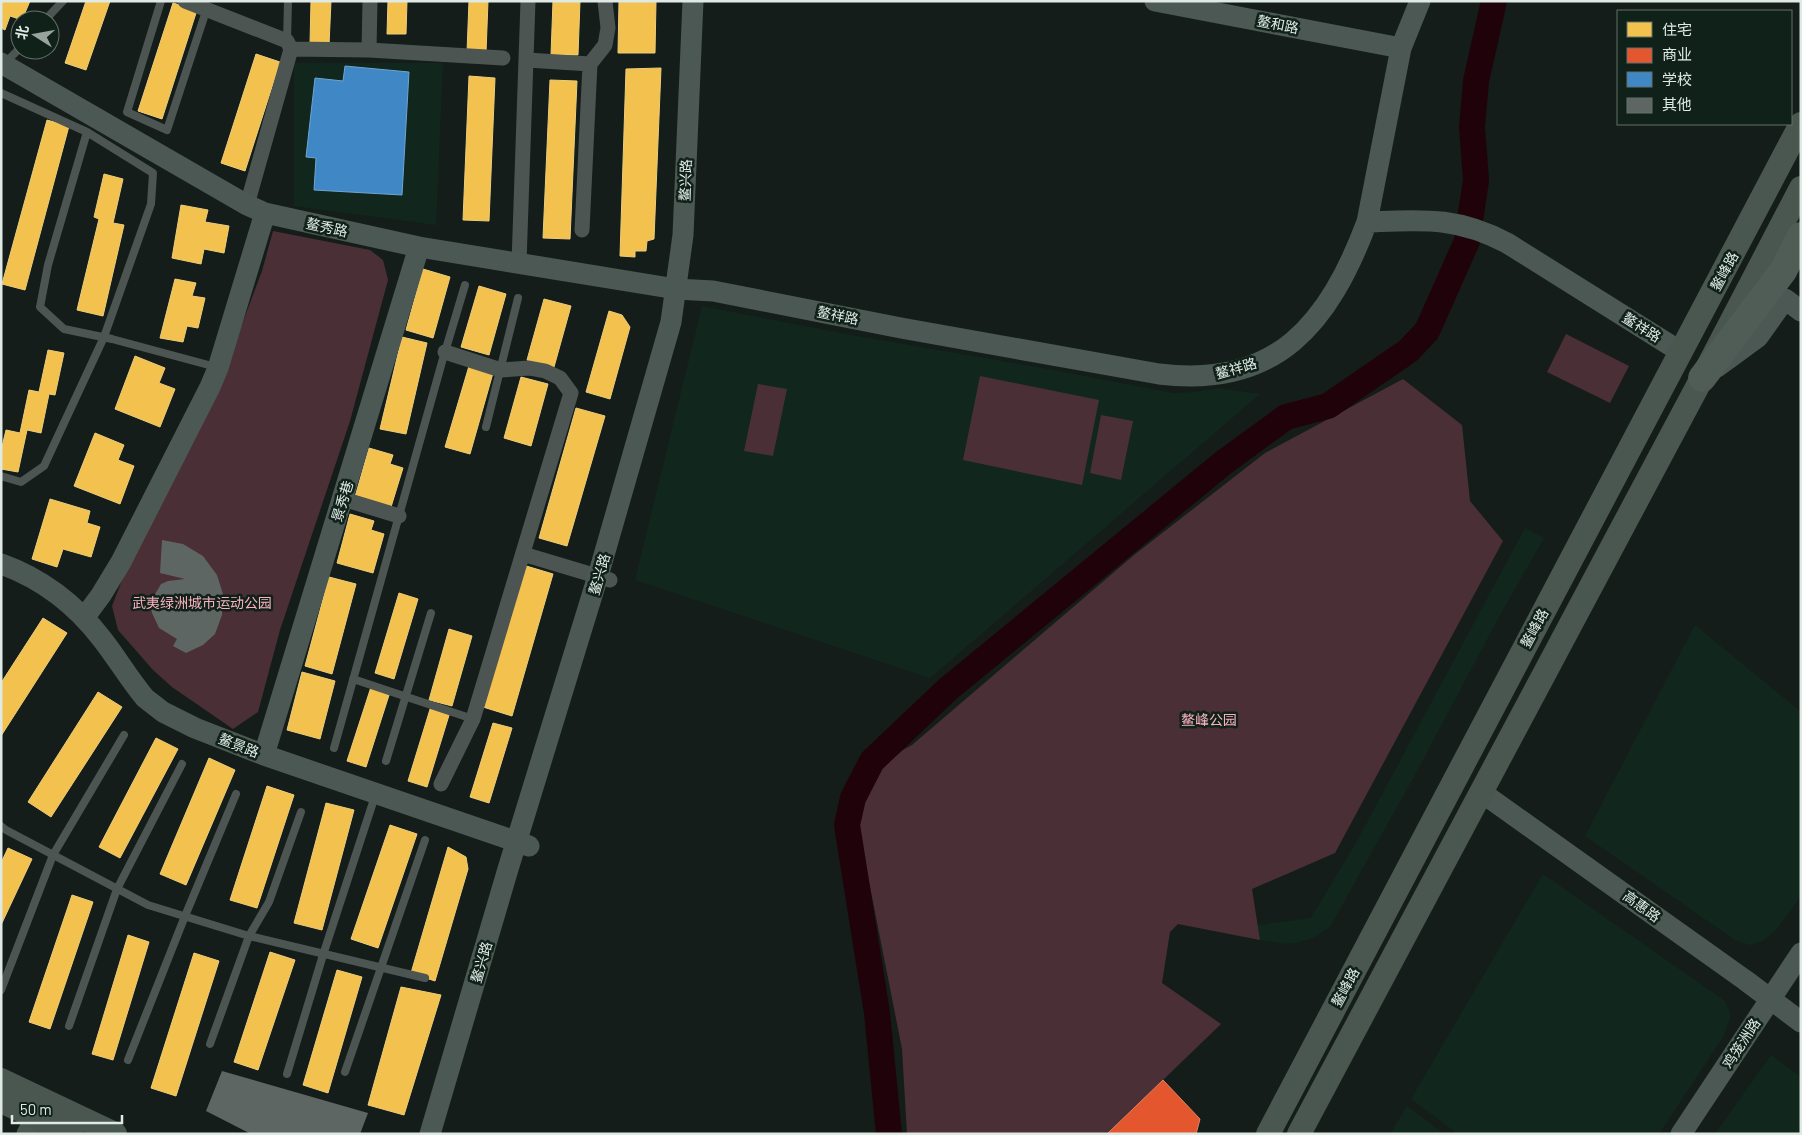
<svg xmlns="http://www.w3.org/2000/svg" width="1802" height="1135" font-family="Barlow,'Noto Sans SC',sans-serif">
  <rect width="100%" height="100%" fill="#141d19"/>
  <!-- built -->
  <path fill="#11271e" d="M 294,63 L 443,63 L 436,225 L 294,206 Z
    M 702,306 L 851,335 L 1037,367 L 1173,393 L 1196,392 L 1219,388 L 1260,394 L 930,678 L 635,580 Z
    M 1525,528 L 1544,538 L 1500,615 L 1417,771 L 1330,927 L 1313,938 L 1299,942 L 1285,944 L 1260,940 L 1257,925 L 1311,918 L 1357,841 Z
    M 1695,625 L 1801,712 L 1801,896 L 1776,930 L 1763,941 L 1750,945 L 1735,940 L 1585,836 Z
    M 1543,874 L 1725,1001 L 1731,1015 L 1723,1037 L 1659,1134 L 1458,1134 L 1411,1099 Z
    M 1771,1055 L 1801,1077 L 1801,1134 L 1715,1134 Z
    M 1407,1106 L 1444,1134 L 1390,1134 Z"/>
  <!-- green -->
  <path fill="#4b2f36" d="M 273,231 L 370,250 L 383,260 L 388,280 L 350,421 L 280,630 L 258,712 L 233,729 L 172,687 L 153,670 L 118,630 L 112,606 L 131,557 L 229,359 L 262,271 Z
    M 1566,334 L 1629,366 L 1610,403 L 1547,372 Z
    M 980,376 L 1099,400 L 1082,485 L 963,460 Z
    M 1403,379 L 1462,425 L 1470,501 L 1503,541 L 1335,853 L 1252,889 L 1260,940 L 1178,924 L 1170,932 L 1162,983 L 1221,1024 L 1107,1134 L 907,1134 L 902,1049 L 858,826 C 863,788 877,763 912,745 L 1134,555 L 1265,453 Z
    M 758,384 L 787,389 L 773,456 L 744,451 Z
    M 1101,415 L 1133,421 L 1121,480 L 1090,473 Z"/>
  <!-- homes -->
  <path fill="#f2c14e" stroke="#eccd7b" d="M 1,1 L 30,1 L 22,20 L 10,16 L 5,30 L 1,28 Z
    M 86,1 L 110,1 L 86,70 L 65,63 Z
    M 311,1 L 331,1 L 329,45 L 310,44 Z
    M 388,1 L 407,1 L 406,34 L 387,34 Z
    M 469,1 L 488,1 L 486,53 L 467,52 Z
    M 553,1 L 580,1 L 578,55 L 551,55 Z
    M 619,1 L 656,1 L 655,53 L 618,53 Z
    M 173,3 L 197,10 L 162,119 L 138,111 Z
    M 256,54 L 280,62 L 245,171 L 221,163 Z
    M 661,68 L 654,239 L 647,241 L 646,251 L 635,251 L 635,257 L 620,256 L 626,69 Z
    M 469,76 L 495,78 L 489,221 L 463,220 Z
    M 550,80 L 577,81 L 570,239 L 543,238 Z
    M 47,120 L 69,126 L 25,290 L 2,284 Z
    M 104,174 L 123,179 L 113,223 L 124,225 L 103,316 L 77,310 L 99,219 L 94,217 Z
    M 181,205 L 208,210 L 205,222 L 229,226 L 224,253 L 204,249 L 201,264 L 172,258 Z
    M 423,269 L 450,277 L 433,338 L 406,330 Z
    M 175,279 L 196,283 L 192,296 L 205,298 L 198,328 L 187,326 L 183,342 L 160,338 Z
    M 479,286 L 506,294 L 489,355 L 461,347 Z
    M 544,299 L 571,306 L 554,367 L 527,360 Z
    M 609,311 L 622,315 L 630,327 L 610,399 L 586,392 Z
    M 402,337 L 427,343 L 406,434 L 380,429 Z
    M 48,350 L 64,353 L 55,395 L 49,394 L 41,433 L 27,430 L 18,472 L 1,469 L 1,451 L 6,430 L 20,433 L 29,390 L 39,392 Z
    M 135,356 L 165,368 L 159,383 L 175,389 L 160,427 L 115,409 Z
    M 469,366 L 493,373 L 470,454 L 445,447 Z
    M 521,377 L 548,384 L 531,446 L 504,438 Z
    M 576,408 L 605,416 L 567,546 L 539,538 Z
    M 95,433 L 124,445 L 118,460 L 134,466 L 120,504 L 74,486 Z
    M 369,448 L 393,455 L 390,464 L 403,468 L 391,507 L 355,497 Z
    M 50,499 L 90,511 L 87,523 L 100,527 L 91,557 L 63,549 L 57,567 L 32,559 Z
    M 350,514 L 374,521 L 371,530 L 384,534 L 373,573 L 337,563 Z
    M 523,565 L 553,574 L 512,716 L 483,707 Z
    M 329,577 L 356,584 L 332,674 L 305,666 Z
    M 399,593 L 418,599 L 394,679 L 375,673 Z
    M 43,618 L 67,633 L 1,736 L 1,683 Z
    M 449,629 L 472,636 L 452,706 L 429,700 Z
    M 302,672 L 335,681 L 320,739 L 287,730 Z
    M 371,687 L 390,692 L 366,767 L 347,761 Z
    M 98,692 L 122,707 L 51,817 L 28,802 Z
    M 431,706 L 450,712 L 427,787 L 408,781 Z
    M 493,723 L 512,728 L 489,803 L 470,797 Z
    M 156,738 L 178,749 L 120,858 L 99,847 Z
    M 209,758 L 235,770 L 186,885 L 160,874 Z
    M 267,786 L 294,795 L 257,908 L 230,900 Z
    M 326,803 L 354,810 L 322,930 L 294,923 Z
    M 390,825 L 417,834 L 378,948 L 351,939 Z
    M 448,847 L 466,857 L 468,869 L 435,981 L 411,973 Z
    M 8,848 L 32,859 L 1,925 L 1,863 Z
    M 72,895 L 93,902 L 50,1029 L 29,1022 Z
    M 128,935 L 149,942 L 113,1060 L 92,1054 Z
    M 270,952 L 295,960 L 258,1070 L 234,1062 Z
    M 194,953 L 219,961 L 176,1096 L 151,1088 Z
    M 337,970 L 362,977 L 328,1093 L 303,1085 Z
    M 401,987 L 441,995 L 404,1115 L 368,1105 Z"/>
  <!-- shops -->
  <path fill="#e4572e" stroke="#e28365" d="M 1163,1080 L 1200,1119 L 1196,1134 L 1107,1134 Z"/>
  <!-- schools -->
  <path fill="#3f88c5" stroke="#6fa5cf" d="M 345,66 L 409,72 L 402,195 L 314,190 L 316,158 L 306,157 L 315,78 L 343,81 Z"/>
  <g fill="none" stroke-linecap="round" stroke-linejoin="round">
    <!-- river -->
    <path stroke="#20030a" stroke-width="26" d="M 889,1134 L 877,1013 L 847,825 L 853,798 L 872,761 L 948,689 L 1223,463 L 1286,417 L 1328,406 L 1408,351 L 1427,331 L 1467,241 L 1476,180 L 1472,127 L 1476,81 L 1494,1"/>
  </g>
  <!-- building -->
  <path fill="#5e6663" d="M 162,540 L 183,544 L 203,556 L 217,575 L 223,594 L 222,615 L 215,634 L 203,645 L 186,653 L 173,646 L 177,639 L 159,628 L 152,613 L 151,608 L 154,596 L 161,584 L 168,581 L 185,579 L 160,573 Z
    M 222,1071 L 368,1113 L 360,1134 L 251,1134 L 206,1111 Z"/>
  <g fill="none" stroke-linecap="round" stroke-linejoin="round">
    <!-- lane -->
    <path stroke="#4c5551" stroke-width="8" d="M 161,1 L 127,112 L 167,130 L 206,11
      M 45,20 L 63,1
      M 287,41 L 288,1
      M 5,63 L 20,48
      M 1,93 L 87,132 L 153,173 L 151,204 L 104,337 L 44,466 L 21,482 L 1,476
      M 87,132 L 48,265 L 40,307 L 64,329 L 112,339 L 216,367
      M 486,427 L 518,298
      M 353,679 L 473,719
      M 334,748 L 442,362 L 465,285
      M 386,761 L 431,613
      M 1,826 L 6,830 L 148,905 L 249,936 L 425,978
      M 1,990 L 53,855 L 124,735
      M 69,1026 L 117,889 L 182,764
      M 210,1044 L 249,936 L 269,902 L 301,812
      M 128,1060 L 185,916 L 236,794
      M 345,1072 L 425,840
      M 287,1074 L 323,955 L 375,796"/>
    <!-- street -->
    <path stroke="#4c5551" stroke-width="15" d="M 185,1 L 287,41 L 291,49 L 369,50 L 503,58
      M 369,50 L 370,1
      M 527,60 L 590,64
      M 247,205 L 291,49
      M 582,230 L 590,64 L 605,45 L 608,28 L 605,1
      M 519,263 L 528,1
      M 343,499 L 399,516
      M 523,554 L 610,580
      M 441,784 L 473,719 L 571,393 L 560,378 L 545,371 L 529,368 L 501,370 L 445,352"/>
    <!-- secondary -->
    <path stroke="#4c5853" stroke-width="21" d="M 1155,1 L 1401,48
      M 1,63 L 247,205 L 265,213 L 419,247 L 676,289 L 713,291 L 901,328 L 1159,374 C 1277,389 1329,323 1367,222 L 1401,48 L 1420,1
      M 1367,222 C 1422,220 1456,216 1507,243 L 1681,352
      M 1717,367 L 1758,337 L 1785,299 L 1801,311
      M 1,564 C 43,579 75,604 102,639 C 117,658 129,679 145,698 L 163,712 L 195,728 L 264,755 L 529,846
      M 84,618 L 101,595 L 121,562 L 210,387 L 218,368 L 265,213
      M 264,755 L 419,247
      M 1481,792 L 1745,980 L 1801,1022
      M 27,1134 L 36,1117
      M 430,1134 L 508,869 L 598,576 L 671,322 L 683,235 L 693,1
      M 1681,1134 L 1801,953"/>
    <!-- primary -->
    <path stroke="#4a5650" stroke-width="24" d="M 1,1080 L 115,1134
      M 1,1101 L 71,1134
      M 1268,1134 L 1801,124
      M 1299,1134 L 1702,378 L 1801,188"/>
    <!-- highway -->
    <path stroke="#505c56" stroke-width="28" d="M 1702,378 L 1783,271 L 1801,236"/>
  </g>
  <g text-anchor="middle" dominant-baseline="central" stroke-width="5" stroke-linejoin="round" paint-order="stroke">
    <!-- street labels -->
    <g font-size="14" fill="#dfeae5" stroke="#10211a">
      <text transform="translate(1278 24) rotate(11)">鳌和路</text>
      <text transform="translate(685 180) rotate(-88)">鳌兴路</text>
      <text transform="translate(327 227) rotate(12)">鳌秀路</text>
      <text transform="translate(1724 271) rotate(-62)">鳌峰路</text>
      <text transform="translate(838 315) rotate(11)">鳌祥路</text>
      <text transform="translate(1642 327) rotate(32)">鳌祥路</text>
      <text transform="translate(1236 368) rotate(-16)">鳌祥路</text>
      <text transform="translate(342 501) rotate(-73)">景秀巷</text>
      <text transform="translate(599 574) rotate(-74)">鳌兴路</text>
      <text transform="translate(1534 628) rotate(-62)">鳌峰路</text>
      <text transform="translate(239 745) rotate(21)">鳌景路</text>
      <text transform="translate(1642 906) rotate(36)">高惠路</text>
      <text transform="translate(481 962) rotate(-74)">鳌兴路</text>
      <text transform="translate(1345 987) rotate(-62)">鳌峰路</text>
      <text transform="translate(1741 1043) rotate(-57)">鸡笼洲路</text>
    </g>
    <!-- park labels -->
    <g font-size="14" fill="#fab0bf" stroke="#10211a">
      <text x="202" y="602">武夷绿洲城市运动公园</text>
      <text x="1209" y="719">鳌峰公园</text>
    </g>
  </g>
  <!-- border -->
  <rect width="1802" height="1135" fill="none" stroke="#dfeae5" stroke-width="5"/>
  <!-- legend -->
  <rect x="1617" y="10" width="175" height="115" fill="#10211a" stroke="#63716b"/>
  <rect x="1627" y="22" width="25" height="15" fill="#f2c14e" stroke="#63716b"/>
  <text x="1662" y="35" font-size="15" fill="#dfeae5">住宅</text>
  <rect x="1627" y="48" width="25" height="15" fill="#e4572e" stroke="#63716b"/>
  <text x="1662" y="60" font-size="15" fill="#dfeae5">商业</text>
  <rect x="1627" y="72" width="25" height="15" fill="#3f88c5" stroke="#63716b"/>
  <text x="1662" y="85" font-size="15" fill="#dfeae5">学校</text>
  <rect x="1627" y="98" width="25" height="15" fill="#5e6663" stroke="#63716b"/>
  <text x="1662" y="110" font-size="15" fill="#dfeae5">其他</text>
  <!-- north arrow -->
  <g transform="translate(35 35) rotate(281)"><circle r="24" fill="#10211a" stroke="#63716b"/>
  <path d="M0-4L9 19L0 12L-9 19Z" fill="#98a29e"/>
  <text y="-8" font-size="14" font-weight="bold" text-anchor="middle" fill="#dfeae5">北</text>
  </g>
  <!-- scale -->
  <path d="M12 1115v8h110v-8" fill="none" stroke="#dfeae5" stroke-width="2.5"/>
  <text x="20" y="1115" font-size="15" fill="#dfeae5" stroke="#10211a" stroke-width="4" paint-order="stroke">50 m</text>
</svg>
